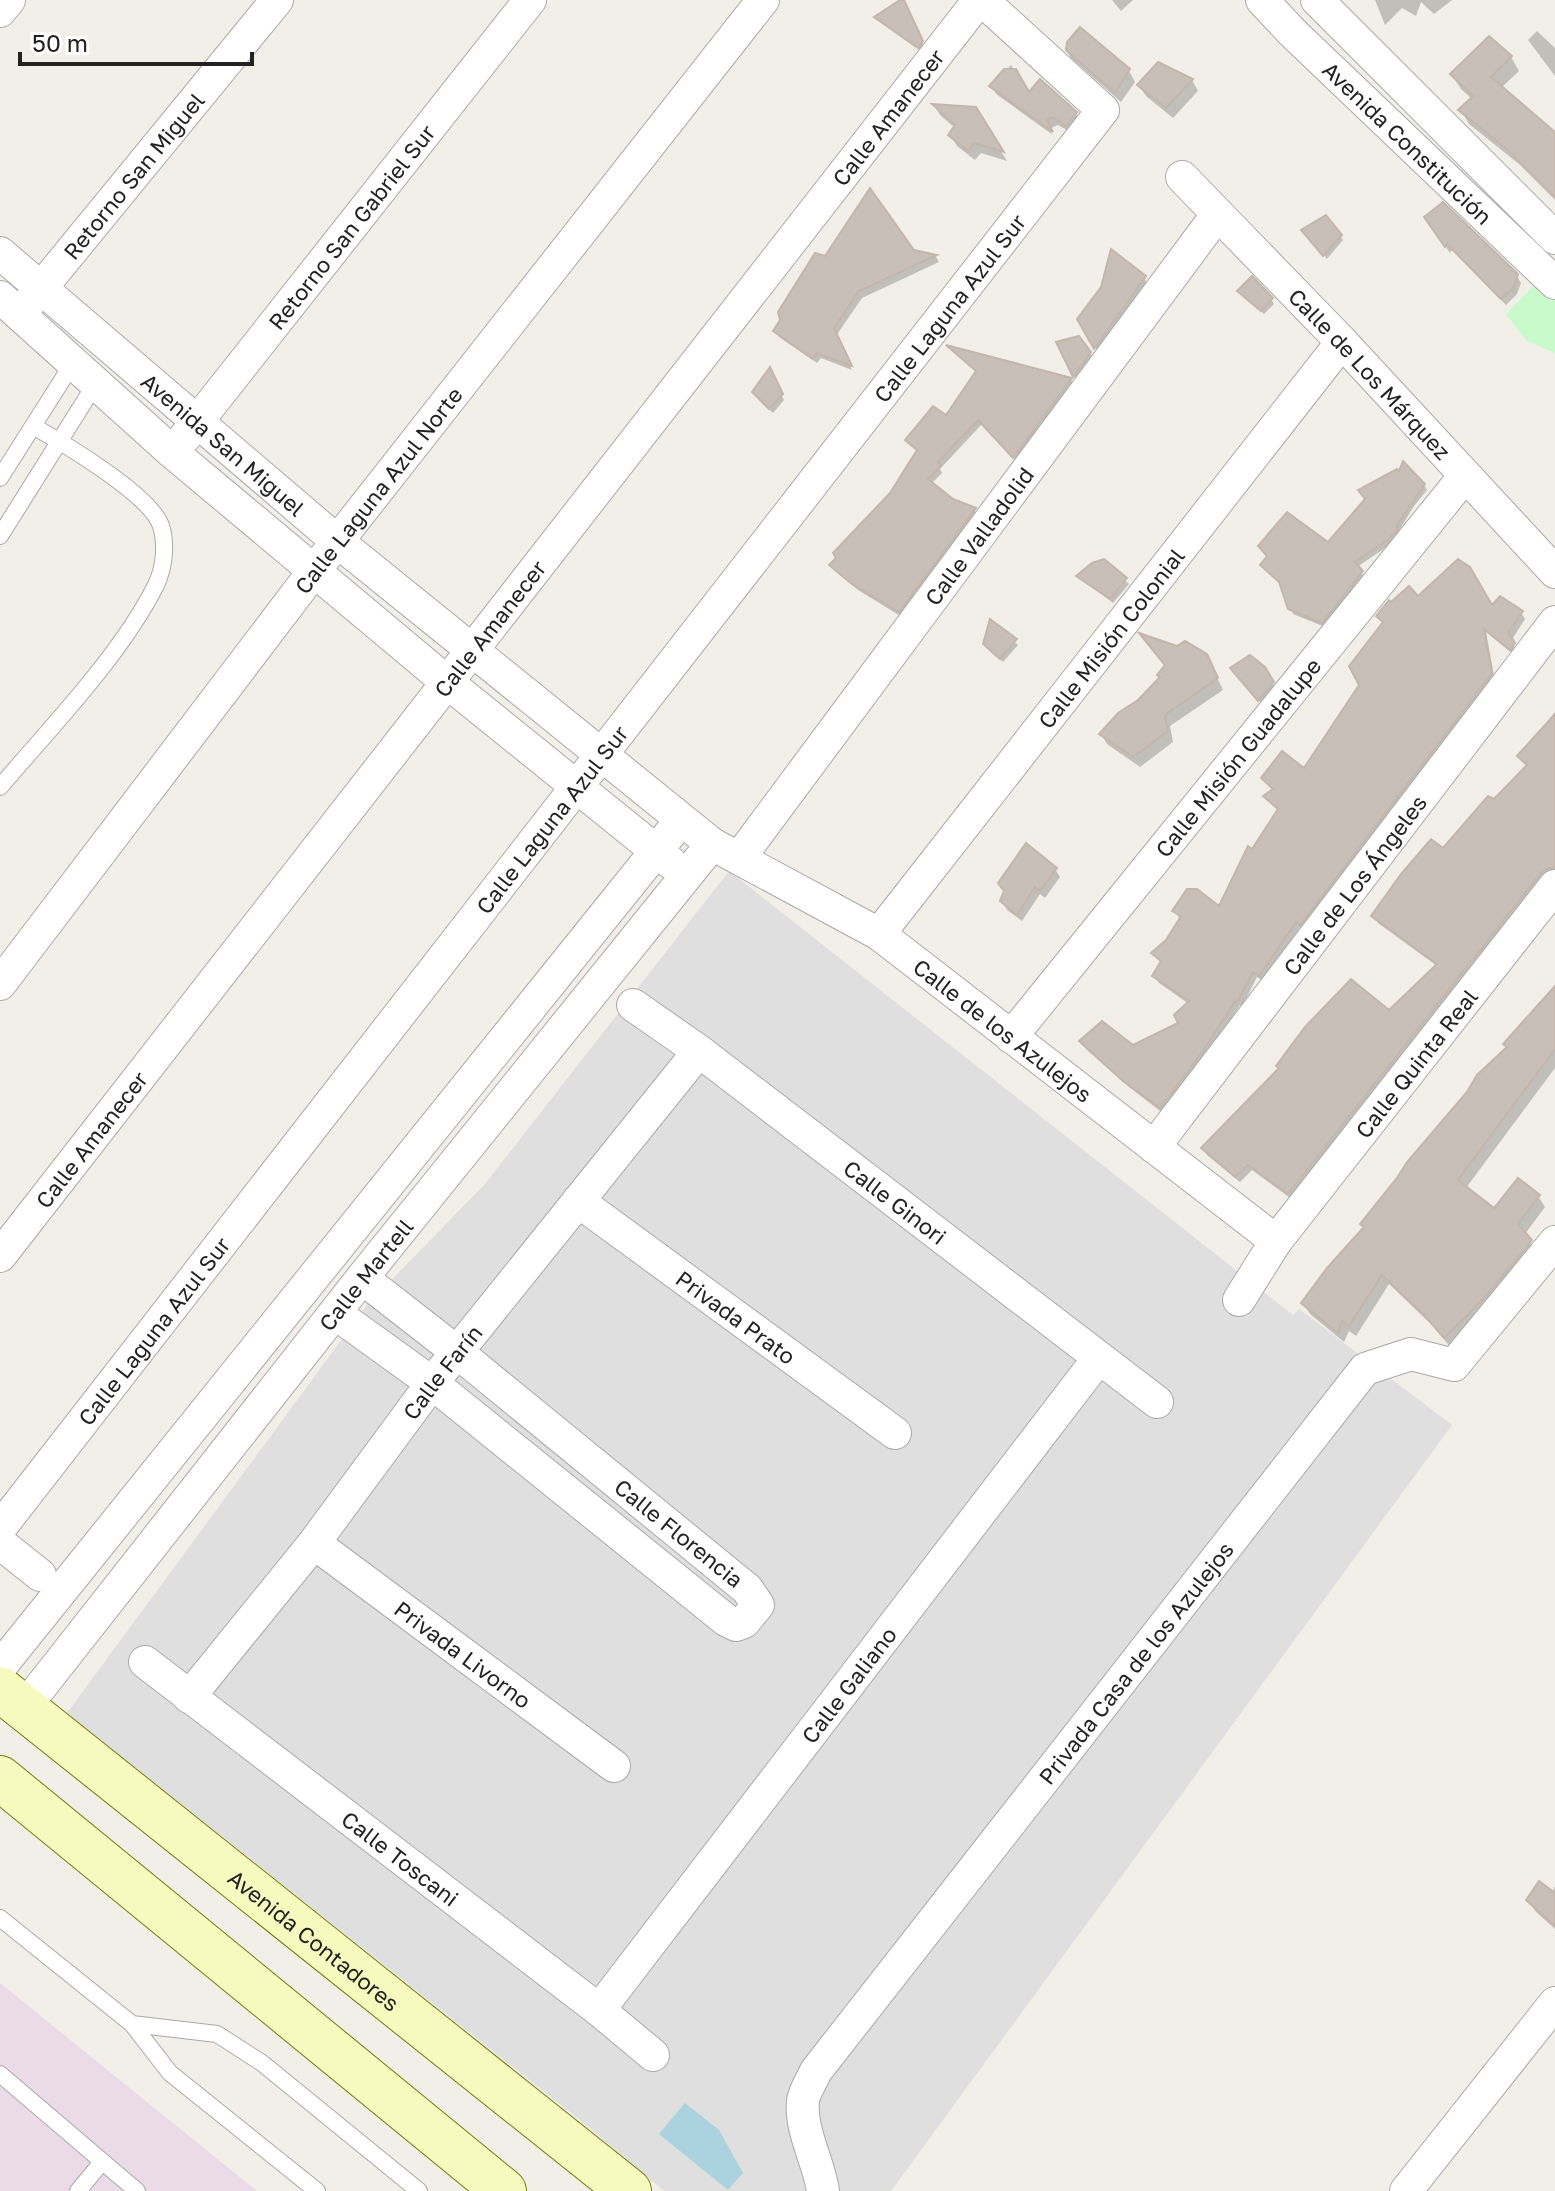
<svg xmlns="http://www.w3.org/2000/svg" width="1555" height="2191" font-family="'Golos Text',sans-serif">
  <rect width="100%" height="100%" fill="#f2efe9"/>
  <!-- residential -->
  <path fill="#e0dfdf" d="M 729,871 L 1293,1315 L 1299,1309 L 1452,1425 L 891,2191 L 664,2191 L 586,2125 L 67,1713 L 367,1305 L 485,1184 Z"/>
  <!-- industrial -->
  <path fill="#ebdbe8" d="M 0,1983 L 257,2191 L 0,2191 Z"/>
  <!-- park -->
  <path fill="#c8facc" d="M 1538,281 L 1555,300 L 1555,353 L 1527,341 L 1506,314 Z"/>
  <!-- water -->
  <path fill="#aad3df" d="M 685,2103 L 719,2130 L 743,2173 L 728,2190 L 659,2134 Z"/>
  <!-- shadow -->
  <path fill="#0003" d="M 902,0 L 924,46 L 921,51 L 876,18 Z
    M 1112,0 L 1133,0 L 1121,11 Z
    M 1375,0 L 1452,0 L 1434,14 L 1421,2 L 1416,16 L 1402,8 L 1385,25 Z
    M 1080,30 L 1129,71 L 1135,82 L 1121,102 L 1071,58 L 1065,48 Z
    M 1537,31 L 1555,48 L 1555,76 L 1528,40 Z
    M 1511,57 L 1519,71 L 1501,88 L 1555,135 L 1555,200 L 1519,164 L 1469,124 L 1461,110 L 1472,99 L 1461,89 L 1452,75 Z
    M 1159,64 L 1192,80 L 1198,91 L 1173,118 L 1146,96 L 1139,85 Z
    M 1011,65 L 1029,95 L 1076,114 L 1080,122 L 1072,133 L 1058,125 L 1049,129 L 1053,135 L 996,94 L 992,86 Z
    M 935,106 L 975,109 L 1007,161 L 981,153 L 975,160 L 957,146 L 951,135 L 955,128 L 940,115 Z
    M 1431,224 L 1517,276 L 1521,283 L 1517,294 L 1506,305 L 1452,250 L 1450,253 Z
    M 1307,235 L 1340,236 L 1343,240 L 1327,259 Z
    M 913,252 L 936,257 L 939,262 L 862,298 L 836,336 L 852,370 L 821,358 L 817,363 L 779,337 L 775,331 L 826,259 Z
    M 1144,278 L 1148,285 L 1099,354 L 1080,319 Z
    M 1239,291 L 1271,299 L 1274,304 L 1264,314 Z
    M 1059,344 L 1090,353 L 1095,362 L 1078,383 Z
    M 950,348 L 1071,380 L 1074,386 L 1017,462 L 982,424 L 940,469 L 942,473 L 931,484 L 952,501 L 974,510 L 978,515 L 902,617 L 858,590 L 835,571 L 832,565 L 892,494 L 918,452 L 908,440 L 946,417 L 978,373 Z
    M 769,371 L 784,400 L 773,413 L 757,397 Z
    M 1424,485 L 1427,490 L 1414,506 L 1391,544 L 1357,567 L 1364,577 L 1325,627 L 1293,614 L 1282,585 L 1262,565 L 1329,545 Z
    M 1104,562 L 1129,584 L 1113,603 L 1079,577 Z
    M 1418,599 L 1521,612 L 1525,619 L 1511,641 L 1517,652 L 1514,655 L 1486,632 L 1495,681 L 1304,930 L 1300,927 L 1263,981 L 1257,977 L 1242,1007 L 1240,1005 L 1209,1055 L 1164,1114 L 1129,1087 L 1086,1049 L 1082,1042 L 1133,1048 L 1181,1024 L 1189,1004 L 1159,983 L 1155,976 L 1162,963 L 1154,954 L 1167,941 L 1181,920 L 1174,911 L 1220,909 L 1279,811 L 1266,796 L 1274,791 L 1263,779 L 1305,771 L 1361,685 L 1382,623 L 1378,616 Z
    M 992,622 L 1018,645 L 1003,662 L 985,644 Z
    M 1143,637 L 1212,667 L 1223,690 L 1170,726 L 1173,742 L 1140,767 L 1107,744 L 1101,734 L 1161,678 L 1166,667 Z
    M 1263,669 L 1275,688 L 1262,704 L 1236,673 Z
    M 1555,712 L 1555,874 L 1293,1200 L 1252,1170 L 1240,1182 L 1207,1155 L 1203,1148 L 1389,1012 L 1437,966 L 1378,923 L 1374,916 L 1528,767 L 1519,757 Z
    M 1055,869 L 1060,877 L 1045,898 L 1040,894 L 1022,921 L 1007,910 L 1002,901 Z
    M 1555,985 L 1555,1068 L 1466,1188 L 1495,1211 L 1538,1196 L 1545,1207 L 1525,1234 L 1537,1252 L 1451,1348 L 1434,1327 L 1389,1284 L 1356,1336 L 1349,1331 L 1344,1342 L 1310,1314 L 1303,1303 L 1365,1229 L 1362,1224 L 1508,1049 L 1505,1044 L 1526,1023 L 1524,1020 Z
    M 1555,1886 L 1555,1929 L 1535,1911 L 1529,1900 L 1552,1893 Z"/>
  <!-- building -->
  <path fill="#c7bfb8" stroke="#c4b6ab" stroke-width="2" d="M 900,0 L 904,0 L 923,41 L 918,48 L 874,17 Z
    M 1080,27 L 1130,69 L 1115,93 L 1066,50 L 1067,42 Z
    M 1489,36 L 1512,56 L 1491,77 L 1555,132 L 1555,197 L 1508,150 L 1458,110 L 1473,96 L 1450,74 Z
    M 1158,62 L 1193,79 L 1166,108 L 1137,85 Z
    M 1004,69 L 1016,69 L 1029,92 L 1040,79 L 1077,112 L 1066,126 L 1052,117 L 1047,120 L 1053,132 L 989,86 Z
    M 932,104 L 976,107 L 1004,152 L 974,143 L 968,151 L 948,135 L 955,125 Z
    M 870,188 L 914,250 L 937,255 L 859,291 L 834,328 L 852,366 L 817,353 L 813,359 L 773,331 L 780,320 L 778,312 L 815,253 L 825,256 Z
    M 1443,202 L 1518,274 L 1514,287 L 1501,299 L 1447,244 L 1445,247 L 1424,217 Z
    M 1326,215 L 1342,235 L 1323,256 L 1301,230 Z
    M 1111,249 L 1146,276 L 1094,349 L 1077,319 L 1101,287 Z
    M 1252,276 L 1273,298 L 1261,311 L 1237,291 Z
    M 1079,336 L 1091,352 L 1073,377 L 1056,342 Z
    M 946,345 L 1072,378 L 1013,458 L 978,420 L 938,462 L 941,466 L 928,479 L 953,499 L 976,508 L 899,612 L 852,584 L 829,565 L 836,558 L 833,553 L 890,493 L 917,450 L 905,440 L 933,406 L 946,415 L 976,371 Z
    M 770,367 L 783,394 L 769,409 L 752,392 Z
    M 1403,461 L 1425,484 L 1396,527 L 1398,529 L 1389,539 L 1355,562 L 1363,571 L 1322,623 L 1288,609 L 1279,582 L 1260,565 L 1267,556 L 1258,546 L 1287,512 L 1328,542 L 1365,499 L 1358,490 L 1397,469 L 1399,471 Z
    M 1104,559 L 1127,578 L 1110,599 L 1076,576 L 1092,563 Z
    M 1458,559 L 1470,567 L 1492,605 L 1500,596 L 1523,611 L 1508,632 L 1515,643 L 1510,650 L 1484,629 L 1492,673 L 1300,925 L 1296,922 L 1259,976 L 1253,972 L 1238,1001 L 1236,1000 L 1203,1051 L 1160,1108 L 1123,1081 L 1079,1041 L 1102,1021 L 1133,1045 L 1178,1023 L 1174,1015 L 1189,1001 L 1152,976 L 1161,961 L 1151,953 L 1166,940 L 1181,916 L 1172,911 L 1187,889 L 1197,889 L 1219,906 L 1248,846 L 1252,849 L 1278,809 L 1263,796 L 1273,789 L 1261,778 L 1282,751 L 1304,768 L 1359,685 L 1349,666 L 1383,622 L 1376,616 L 1389,600 L 1391,602 L 1409,586 L 1418,596 Z
    M 990,619 L 1017,639 L 1000,659 L 983,644 Z
    M 1139,633 L 1177,646 L 1185,641 L 1207,654 L 1218,678 L 1165,715 L 1168,731 L 1133,757 L 1099,734 L 1118,713 L 1138,700 L 1160,677 L 1157,675 L 1165,665 Z
    M 1250,655 L 1265,667 L 1274,682 L 1258,701 L 1230,668 Z
    M 1555,714 L 1555,867 L 1547,869 L 1540,874 L 1288,1194 L 1248,1165 L 1235,1177 L 1201,1148 L 1279,1068 L 1276,1066 L 1305,1027 L 1351,979 L 1389,1010 L 1437,964 L 1371,916 L 1401,874 L 1431,839 L 1443,848 L 1488,796 L 1494,799 L 1527,765 L 1517,756 Z
    M 1026,843 L 1057,868 L 1040,891 L 1035,887 L 1017,915 L 1000,901 L 1004,891 L 998,883 Z
    M 1555,986 L 1555,1049 L 1458,1180 L 1494,1208 L 1518,1178 L 1540,1195 L 1518,1224 L 1532,1240 L 1485,1297 L 1444,1338 L 1425,1316 L 1382,1275 L 1349,1326 L 1342,1321 L 1338,1333 L 1301,1303 L 1327,1268 L 1364,1227 L 1360,1224 L 1397,1178 L 1407,1162 L 1467,1092 L 1477,1075 L 1507,1047 L 1503,1044 Z
    M 1539,1881 L 1555,1893 L 1555,1926 L 1526,1900 Z"/>
  <g fill="none" stroke-linecap="round" stroke-linejoin="round">
    <!-- lane casing -->
    <g stroke="#a9a9a9" stroke-width="18">
      <path id="lane" d="M 0,478 L 73,363
        M 0,536 L 96,383
        M 0,787 C 51,727 121,655 156,585 C 164,568 167,545 161,526 C 151,495 63,443 33,426
        M 0,1918 L 132,2024 L 170,2073 L 317,2191
        M 132,2024 L 217,2034 L 262,2063 L 419,2191
        M 0,2074 L 137,2191
        M 78,2191 L 102,2162"/>
    </g>
    <!-- street casing -->
    <g stroke="#a9a9a9" stroke-width="34">
      <g id="street">
        <path id="s1" d="M 1262,0 L 1293,33 L 1555,283"/>
        <path d="M 1317,0 L 1555,238"/>
        <path d="M 0,11 L 9,0"/>
        <path id="s2" d="M 1182,177 L 1342,342 L 1555,572"/>
        <path id="s3" d="M 0,253 L 337,541 L 712,844 L 879,934 L 1276,1241"/>
        <path d="M 0,297 L 172,452 L 447,682 L 670,862"/>
        <path id="s4" d="M 28,304 L 277,0"/>
        <path id="s5" d="M 185,437 L 530,0"/>
        <path id="s6" d="M 740,857 L 1217,215"/>
        <path id="s7" d="M 879,934 L 1342,342"/>
        <path id="s8" d="M 0,984 L 314,571 L 763,0"/>
        <path id="s9" d="M 633,1005 L 699,1051 L 1157,1402"/>
        <path id="s10" d="M 1011,1037 L 1464,477"/>
        <path id="s11" d="M 1154,1147 L 1555,622"/>
        <path id="s12" d="M 578,1201 L 895,1433"/>
        <path id="s13" d="M 0,1256 L 979,0"/>
        <path id="s14" d="M 1239,1300 L 1276,1241 L 1555,886"/>
        <path d="M 335,1313 L 432,1383 L 726,1620 L 736,1625 L 744,1622 L 758,1605 L 747,1589 L 457,1352 L 362,1278"/>
        <path id="s15" d="M 0,1528 L 1103,110 L 982,0"/>
        <path d="M 0,1543 L 40,1575"/>
        <path id="s16" d="M 314,1543 L 614,1766"/>
        <path id="s17" d="M 145,1662 L 599,2010 L 653,2055"/>
        <path d="M 0,1667 L 681,820"/>
        <path id="s18" d="M 189,1697 L 314,1543 L 432,1383 L 699,1051"/>
        <path id="s19" d="M 24,1708 L 362,1278 L 712,844"/>
        <path id="s20" d="M 599,2010 L 1098,1359"/>
        <path id="s21" d="M 823,2191 C 819,2162 800,2131 803,2101 C 804,2092 812,2080 816,2071 L 1365,1369 L 1411,1354 L 1454,1365 L 1555,1242"/>
        <path d="M 1406,2191 L 1555,2003"/>
      </g>
    </g>
    <!-- secondary casing -->
    <g stroke="#707d05" stroke-width="46">
      <g id="secondary">
        <path id="s22" d="M 0,1689 L 629,2191"/>
        <path d="M 0,1778 L 504,2191"/>
      </g>
    </g>
    <!-- lane -->
    <use href="#lane" stroke="#fff" stroke-width="16"/>
    <!-- street -->
    <use href="#street" stroke="#fff" stroke-width="32"/>
    <!-- secondary -->
    <use href="#secondary" stroke="#f7fabf" stroke-width="44"/>
  </g>
  <g text-anchor="middle" dominant-baseline="central" stroke-width="6" stroke-linejoin="round" paint-order="stroke">
    <!-- street labels -->
    <g font-size="22" fill="#222" stroke="#fff">
      <text stroke="none"><textPath href="#s13" startOffset="1444">Calle Amanecer</textPath></text>
      <text stroke="none"><textPath href="#s1" startOffset="204">Avenida Constitución</textPath></text>
      <text stroke="none"><textPath href="#s4" startOffset="166">Retorno San Miguel</textPath></text>
      <text stroke="none"><textPath href="#s5" startOffset="268">Retorno San Gabriel Sur</textPath></text>
      <text stroke="none"><textPath href="#s15" startOffset="1546">Calle Laguna Azul Sur</textPath></text>
      <text stroke="none"><textPath href="#s2" startOffset="272">Calle de Los Márquez</textPath></text>
      <text stroke="none"><textPath href="#s3" startOffset="294">Avenida San Miguel</textPath></text>
      <text stroke="none"><textPath href="#s8" startOffset="622">Calle Laguna Azul Norte</textPath></text>
      <text stroke="none"><textPath href="#s6" startOffset="400">Calle Valladolid</textPath></text>
      <text stroke="none"><textPath href="#s13" startOffset="796">Calle Amanecer</textPath></text>
      <text stroke="none"><textPath href="#s7" startOffset="376">Calle Misión Colonial</textPath></text>
      <text stroke="none"><textPath href="#s10" startOffset="360">Calle Misión Guadalupe</textPath></text>
      <text stroke="none"><textPath href="#s15" startOffset="898">Calle Laguna Azul Sur</textPath></text>
      <text stroke="none"><textPath href="#s11" startOffset="330">Calle de Los Ángeles</textPath></text>
      <text stroke="none"><textPath href="#s3" startOffset="1272">Calle de los Azulejos</textPath></text>
      <text stroke="none"><textPath href="#s14" startOffset="296">Calle Quinta Real</textPath></text>
      <text stroke="none"><textPath href="#s13" startOffset="148">Calle Amanecer</textPath></text>
      <text stroke="none"><textPath href="#s9" startOffset="328">Calle Ginori</textPath></text>
      <text stroke="none"><textPath href="#s19" startOffset="552">Calle Martell</textPath></text>
      <text stroke="none"><textPath href="#s12" startOffset="196">Privada Prato</textPath></text>
      <text stroke="none"><textPath href="#s15" startOffset="250">Calle Laguna Azul Sur</textPath></text>
      <text stroke="none"><textPath href="#s18" startOffset="412">Calle Farín</textPath></text>
      <text transform="translate(679 1533) rotate(39)">Calle Florencia</text>
      <text stroke="none"><textPath href="#s16" startOffset="186">Privada Livorno</textPath></text>
      <text stroke="none"><textPath href="#s21" startOffset="644">Privada Casa de los Azulejos</textPath></text>
      <text stroke="none"><textPath href="#s20" startOffset="410">Calle Galiano</textPath></text>
      <text stroke="none"><textPath href="#s17" startOffset="322">Calle Toscani</textPath></text>
      <text stroke="none"><textPath href="#s22" startOffset="402">Avenida Contadores</textPath></text>
    </g>
  </g>
  <!-- scale -->
  <path d="M20 52v12h232v-12" fill="none" stroke="#222222" stroke-width="4"/>
  <text x="32" y="52" font-size="24" fill="#222222" stroke="#ffffff" stroke-width="6" paint-order="stroke">50 m</text>
</svg>
